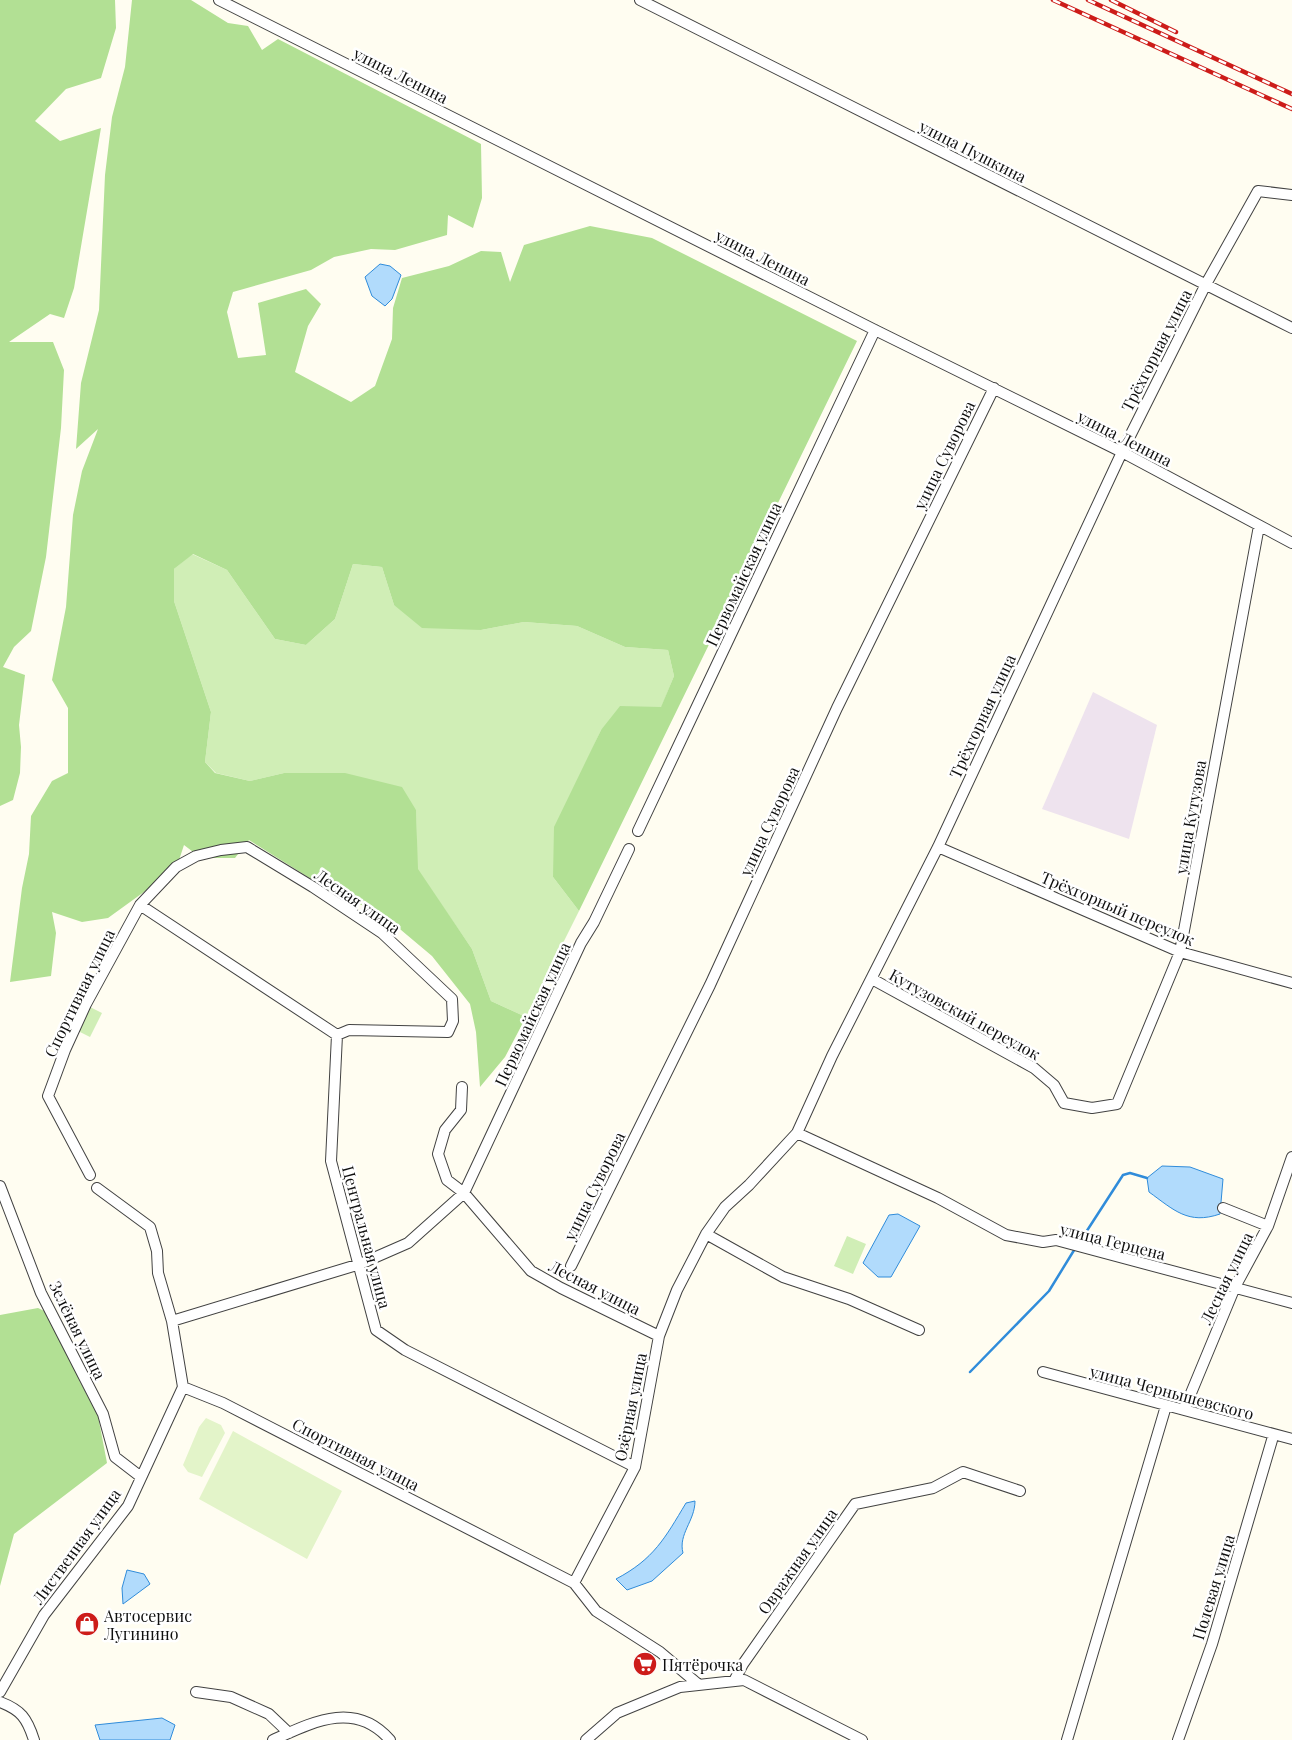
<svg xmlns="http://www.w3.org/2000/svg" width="1292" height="1740" font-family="'Playfair Display',serif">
  <rect width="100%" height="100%" fill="#fffdf1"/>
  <!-- industrial -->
  <path fill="#eee3ee" d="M 1093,692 L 1157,725 L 1129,839 L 1042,809 Z"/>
  <!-- green -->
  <path fill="#d0eeb6" d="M 192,554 L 227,570 L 275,639 L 306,645 L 335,619 L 353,564 L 382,567 L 394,605 L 481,630 L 524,622 L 577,626 L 625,647 L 668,650 L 674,676 L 661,708 L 601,730 L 580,776 L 553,877 L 579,911 L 526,1017 L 491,1001 L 472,949 L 417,869 L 416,810 L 284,773 L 250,781 L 216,773 L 205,762 L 211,712 L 174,601 L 174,569 Z
    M 90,1007 L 102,1013 L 90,1037 L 78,1031 Z
    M 847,1236 L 866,1244 L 853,1274 L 834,1266 Z"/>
  <!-- forest -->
  <path fill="#b2e094" d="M 0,0 L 115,0 L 116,28 L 101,78 L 66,89 L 35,121 L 60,141 L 101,128 L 74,288 L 64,318 L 50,314 L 9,342 L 53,342 L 64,370 L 61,428 L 46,557 L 31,631 L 14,647 L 3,667 L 25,675 L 19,725 L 21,747 L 20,773 L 13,800 L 0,806 Z
    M 132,0 L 191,0 L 228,23 L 248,26 L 262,50 L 278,39 L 481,144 L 482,198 L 473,228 L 448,215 L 447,235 L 395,250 L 371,249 L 334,257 L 311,270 L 233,292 L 227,312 L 238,358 L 266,355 L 258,303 L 306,289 L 321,304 L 308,326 L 295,372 L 351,402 L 375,386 L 392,339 L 393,308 L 402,278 L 449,266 L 481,251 L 501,252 L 510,282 L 524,245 L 590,226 L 652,238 L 857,341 L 579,911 L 553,877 L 554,827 L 601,730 L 620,706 L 661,707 L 674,676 L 668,650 L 625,647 L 577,626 L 524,622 L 481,630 L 422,628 L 394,605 L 382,567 L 353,564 L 335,619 L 306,645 L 275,639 L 227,570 L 193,554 L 174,569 L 174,601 L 211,712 L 205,762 L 215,773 L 250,781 L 284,773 L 345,773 L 402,787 L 416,810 L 418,869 L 472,949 L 491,1001 L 526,1017 L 505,1057 L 480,1087 L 476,1032 L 470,1004 L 432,956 L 382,914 L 332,892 L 249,840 L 235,858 L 201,858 L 184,845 L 178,863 L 166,876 L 108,918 L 82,922 L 52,912 L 56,933 L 51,976 L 10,982 L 22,888 L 29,854 L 31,816 L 52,781 L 68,773 L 68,708 L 52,680 L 66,607 L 73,515 L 82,471 L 98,429 L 76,449 L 81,383 L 99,310 L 105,175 L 112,117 L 125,67 Z
    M 38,1308 L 55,1316 L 79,1380 L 98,1416 L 107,1463 L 14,1534 L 0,1586 L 0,1315 Z"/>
  <!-- pitch -->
  <path fill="#e3f4c9" d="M 206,1418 L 221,1425 L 225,1433 L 202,1477 L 188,1472 L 183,1465 L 199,1427 Z
    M 233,1431 L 342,1491 L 307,1559 L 199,1499 Z"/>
  <!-- water -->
  <path fill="#b1dbfc" stroke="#308cda" d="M 380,264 L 390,266 L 401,275 L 392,299 L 385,306 L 372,296 L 365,277 Z
    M 1162,1166 L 1190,1167 L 1223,1179 L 1220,1214 C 1188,1225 1174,1210 1149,1192 L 1147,1178 Z
    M 898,1214 L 920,1226 L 891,1277 L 878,1277 L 863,1263 L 889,1215 Z
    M 695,1501 C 695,1521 678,1534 683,1553 L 652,1581 L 627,1590 L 616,1579 C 654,1559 665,1538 686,1503 Z
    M 127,1570 L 144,1574 L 150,1584 L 123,1604 L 122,1588 Z
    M 162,1718 L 175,1725 L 170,1740 L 100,1740 L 95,1725 Z"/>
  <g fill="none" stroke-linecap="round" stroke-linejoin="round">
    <!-- stream -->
    <path stroke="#308cda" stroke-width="2.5" d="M 1079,1243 L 1123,1175 L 1130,1173 L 1147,1178
      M 970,1372 L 1049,1291 L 1076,1247"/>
    <!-- minor casing -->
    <g stroke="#424242" stroke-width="12">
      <path id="minor" d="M 219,0 L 875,330 L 1122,452 L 1292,543
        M 640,0 L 1292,328
        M 638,831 L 875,330
        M 938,847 L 1180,952 L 1292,983
        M 140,905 L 337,1035 L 331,1161 L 376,1330 L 405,1350 L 635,1467
        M 872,979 L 1034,1068 L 1054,1085 L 1064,1103 L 1092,1108 L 1117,1104 L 1180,952 L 1259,526
        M 462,1087 L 461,1110 L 445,1130 L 438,1154 L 447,1180 L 464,1193 L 531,1271 L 561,1288 L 659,1336
        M 797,1133 L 938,1198 L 1006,1235 L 1043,1242 L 1056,1240 L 1292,1303
        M 90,1175 L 48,1096 L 65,1050 L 86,1004 L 140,905 L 176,867 L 196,856 L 221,850 L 247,847 L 313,887 L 382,933 L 452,999 L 453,1021 L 448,1032 L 349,1030 L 337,1035
        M 0,1186 L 41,1293 L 103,1414 L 115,1457 L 141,1477
        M 97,1188 L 150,1227 L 157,1251 L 158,1273 L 172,1321 L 183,1387 L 223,1403 L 574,1583 L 596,1611 L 660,1652 L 698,1684
        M 1223,1208 L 1268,1226
        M 706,1234 L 783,1277 L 849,1299 L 919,1330
        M 571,1266 L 710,985 L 837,708 L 994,388
        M 172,1321 L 360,1264 L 408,1243 L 464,1193 L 581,943 L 594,922 L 629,849
        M 1043,1372 L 1292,1439
        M 1184,1410 L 1235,1287 L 1268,1226 L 1292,1157
        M 574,1583 L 635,1467 L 659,1336 L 677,1290 L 706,1234 L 725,1207 L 749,1185 L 797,1133 L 832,1056 L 938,847 L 1122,452 L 1206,284 L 1258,191 L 1292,195
        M 734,1681 L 743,1664 L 855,1504 L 933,1488 L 963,1472 L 1020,1491
        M 0,1692 L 44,1615 L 128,1506 L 183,1387
        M 196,1692 L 231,1697 L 269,1714 L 289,1733
        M 0,1702 C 21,1710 27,1718 34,1740
        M 273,1740 C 313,1722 355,1700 390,1740
        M 586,1740 L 617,1713 L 680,1687 L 744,1680 L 862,1740
        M 1067,1740 L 1166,1406
        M 1178,1740 L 1212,1644 L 1272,1440"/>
    </g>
    <!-- minor -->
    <use href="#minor" stroke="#fff" stroke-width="10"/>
    <!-- rail casing -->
    <g stroke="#cd1c19" stroke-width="4.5">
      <path id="rail" d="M 1053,0 L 1292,109
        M 1088,0 L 1292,94
        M 1111,0 L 1176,32"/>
    </g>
    <!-- rail -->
    <use href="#rail" stroke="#fff" stroke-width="2.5" stroke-dasharray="8" stroke-linecap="butt"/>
  </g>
  <!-- icons -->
  <defs>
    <g id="shop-disc" transform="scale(1.25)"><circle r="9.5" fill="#cd1c19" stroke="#fff"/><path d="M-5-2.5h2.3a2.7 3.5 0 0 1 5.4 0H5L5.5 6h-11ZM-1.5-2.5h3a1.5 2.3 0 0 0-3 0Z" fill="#fff"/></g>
    <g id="supermarket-disc" transform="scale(1.25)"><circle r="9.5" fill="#cd1c19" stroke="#fff"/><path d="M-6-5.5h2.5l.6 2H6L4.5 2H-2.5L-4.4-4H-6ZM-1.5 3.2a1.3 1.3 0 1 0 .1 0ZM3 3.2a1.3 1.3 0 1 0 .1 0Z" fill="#fff"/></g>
  </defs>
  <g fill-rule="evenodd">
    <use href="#shop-disc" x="87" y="1624"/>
    <use href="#supermarket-disc" x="645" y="1664"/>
  </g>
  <g text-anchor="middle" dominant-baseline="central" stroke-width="5" stroke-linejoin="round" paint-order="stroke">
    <!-- street labels -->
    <g font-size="16" fill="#0f0f0f" stroke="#fff">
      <text transform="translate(401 75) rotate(27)">улица Ленина</text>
      <text transform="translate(973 151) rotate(27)">улица Пушкина</text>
      <text transform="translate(763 257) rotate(27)">улица Ленина</text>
      <text transform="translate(1156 350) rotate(-63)">Трёхгорная улица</text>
      <text transform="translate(1125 438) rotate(27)">улица Ленина</text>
      <text transform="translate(944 455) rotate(-64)">улица Суворова</text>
      <text transform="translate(743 574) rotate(-65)">Первомайская улица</text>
      <text transform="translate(982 716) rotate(-65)">Трёхгорная улица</text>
      <text transform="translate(1190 817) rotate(-80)">улица Кутузова</text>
      <text transform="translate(769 821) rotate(-65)">улица Суворова</text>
      <text transform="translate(358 901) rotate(35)">Лесная улица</text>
      <text transform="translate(1118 908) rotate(23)">Трёхгорный переулок</text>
      <text transform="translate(79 993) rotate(-64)">Спортивная улица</text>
      <text transform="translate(532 1014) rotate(-65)">Первомайская улица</text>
      <text transform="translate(965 1014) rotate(29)">Кутузовский переулок</text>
      <text transform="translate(594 1186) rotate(-64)">улица Суворова</text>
      <text transform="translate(367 1237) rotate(75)">Центральная улица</text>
      <text transform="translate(1113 1241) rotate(14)">улица Герцена</text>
      <text transform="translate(1226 1278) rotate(-64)">Лесная улица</text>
      <text transform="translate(595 1287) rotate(27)">Лесная улица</text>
      <text transform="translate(78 1330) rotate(64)">Зелёная улица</text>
      <text transform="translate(1172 1392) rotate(15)">улица Чернышевского</text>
      <text transform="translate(630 1407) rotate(-79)">Озёрная улица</text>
      <text transform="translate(356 1454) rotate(27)">Спортивная улица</text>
      <text transform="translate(76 1546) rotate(-54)">Лиственная улица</text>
      <text transform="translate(797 1561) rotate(-55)">Овражная улица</text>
      <text transform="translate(1213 1587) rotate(-73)">Полевая улица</text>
    </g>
    <!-- poi labels -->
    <g font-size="16" fill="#0f0f0f" stroke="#fff" text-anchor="start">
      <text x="104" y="1615">Автосервис<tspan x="104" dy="18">Лугинино</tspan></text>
      <text x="662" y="1664">Пятёрочка</text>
    </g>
  </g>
</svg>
